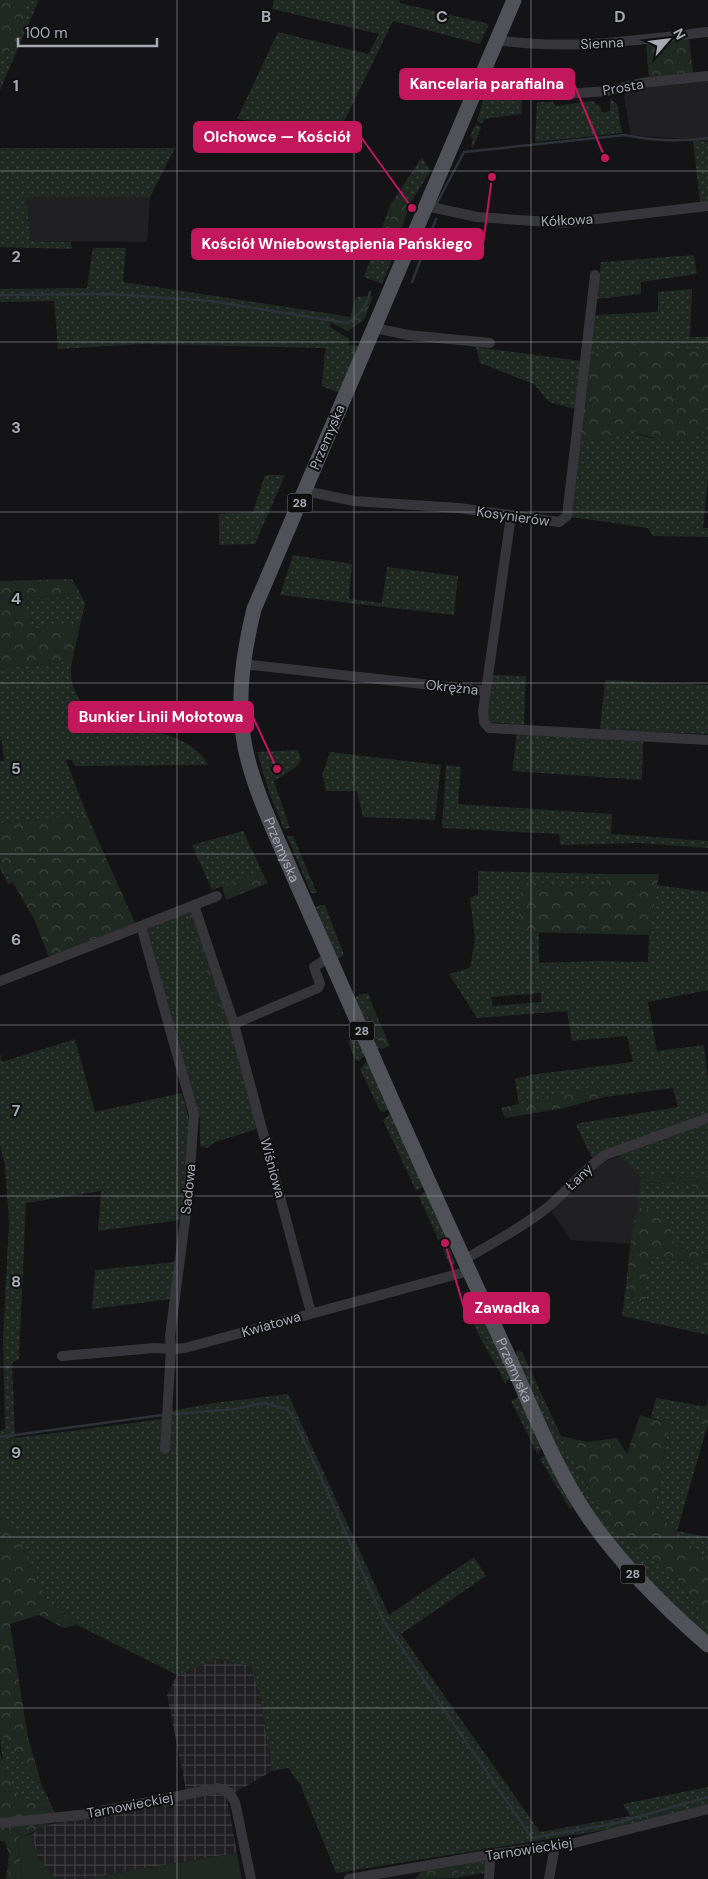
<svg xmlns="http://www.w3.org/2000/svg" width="708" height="1879" font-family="'DM Sans',sans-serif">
  <defs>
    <pattern id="industrial-grid" width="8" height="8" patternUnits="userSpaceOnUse" patternTransform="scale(1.25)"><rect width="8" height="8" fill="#202022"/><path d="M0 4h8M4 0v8" fill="none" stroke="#3e3e40"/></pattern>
    <pattern id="grass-dots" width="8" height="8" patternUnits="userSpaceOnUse" patternTransform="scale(1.25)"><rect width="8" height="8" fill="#202822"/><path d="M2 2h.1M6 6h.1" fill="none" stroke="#3e4440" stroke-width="1.8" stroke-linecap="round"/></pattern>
    <pattern id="forest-crowns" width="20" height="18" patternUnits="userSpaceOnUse" patternTransform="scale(1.25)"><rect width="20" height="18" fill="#202822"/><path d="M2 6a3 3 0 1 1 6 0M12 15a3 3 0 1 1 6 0" fill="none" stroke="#3e4440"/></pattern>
  </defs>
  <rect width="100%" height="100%" fill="#141416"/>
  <!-- built -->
  <path fill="#202022" d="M 708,79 L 708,141 L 631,135 L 624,99 L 626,90 Z
    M 26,197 L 150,197 L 147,242 L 31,241 Z
    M 620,1156 L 641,1178 L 631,1244 L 571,1240 L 551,1211 L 593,1166 Z"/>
  <!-- industrial -->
  <path fill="url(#industrial-grid)" d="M 218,1659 L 251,1666 L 260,1695 L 272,1771 L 227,1797 L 237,1853 L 82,1879 L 56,1879 L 37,1857 L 32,1834 L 42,1826 L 58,1823 L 55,1814 L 186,1790 L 167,1695 L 177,1675 Z"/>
  <!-- grass -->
  <path fill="url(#grass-dots)" fill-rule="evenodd" d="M 25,0 L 39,0 L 0,90 L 0,54 L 20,45 Z
    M 274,0 L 400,0 L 400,3 L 489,24 L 480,44 L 393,21 L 339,132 L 237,119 L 278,32 L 368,54 L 379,34 L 272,9 Z
    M 491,90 L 522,94 L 521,114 L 484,119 L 482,124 L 477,121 L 486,91 Z
    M 610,98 L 617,104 L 622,133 L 535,142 L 537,102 L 553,102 L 556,106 L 592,101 L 600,106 L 602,113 L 610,111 Z
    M 476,124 L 481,128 L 473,148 L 471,147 L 473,139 L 470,136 Z
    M 693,140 L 708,142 L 708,202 L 700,203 Z
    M 0,148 L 175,148 L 150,197 L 26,197 L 31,241 L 71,242 L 72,249 L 0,247 Z
    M 422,157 L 430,171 L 410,204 L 400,190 Z
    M 390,205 L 391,217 L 387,237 L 391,241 L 398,239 L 396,250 L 382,284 L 364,277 Z
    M 93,248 L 126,248 L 123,282 L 332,314 L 330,327 L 349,339 L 348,345 L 359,346 L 339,393 L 322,386 L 325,348 L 142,344 L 58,349 L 54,301 L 0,302 L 0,289 L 87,288 Z
    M 694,255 L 697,274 L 641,282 L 641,294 L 597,299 L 601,262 Z
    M 692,289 L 690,337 L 708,337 L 708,353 L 660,348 L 589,361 L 595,315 L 658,312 L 658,292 Z
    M 476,347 L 581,361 L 575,409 L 549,402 L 534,384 L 480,363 Z
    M 708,425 L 708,476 L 703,528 L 708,528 L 708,537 L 653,536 L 648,528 L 572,517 L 580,439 L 600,441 L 629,430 L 648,438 L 699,436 Z
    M 265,475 L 285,475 L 255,544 L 219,545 L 219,514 L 253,512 Z
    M 293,555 L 352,564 L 349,599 L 382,603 L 387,567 L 458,576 L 454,615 L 280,595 Z
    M 81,595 L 85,604 L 80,625 L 29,629 L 26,598 L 79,597 Z
    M 72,661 C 66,691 86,710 105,729 C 138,727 191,732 208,765 L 75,766 L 72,760 L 66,760 L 87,815 L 0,823 L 0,761 L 4,761 L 2,741 L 0,740 L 0,669 Z
    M 493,675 L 526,676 L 524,725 L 490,722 L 486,715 Z
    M 605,680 L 708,685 L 708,734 L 600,730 Z
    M 517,734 L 643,740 L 642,780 L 512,771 Z
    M 298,750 L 301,760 L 295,768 L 274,781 L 290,828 L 284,829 L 270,795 L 257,752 Z
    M 330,752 L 441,765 L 435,820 L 363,817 L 357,791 L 326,791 L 322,775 Z
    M 446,765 L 461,767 L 458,804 L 612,814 L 611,834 L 708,841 L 708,848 L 638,843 L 560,845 L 559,834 L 442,828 Z
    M 243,831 L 262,871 L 212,890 L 192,845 Z
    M 287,836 L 293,836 L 317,893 L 311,893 Z
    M 0,861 L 13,882 L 8,884 L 0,869 Z
    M 478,871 L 608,874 L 605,887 L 521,882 L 519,932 L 539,933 L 539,963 L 598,961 L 648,962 L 649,935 L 657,885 L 708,892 L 708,990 L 648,1002 L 657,1051 L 704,1045 L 708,1082 L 708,1114 L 610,1148 L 592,1158 L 576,1125 L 580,1123 L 678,1107 L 673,1088 L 604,1097 L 596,1086 L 519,1105 L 515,1079 L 530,1075 L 633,1062 L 627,1036 L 572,1041 L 567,1011 L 477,1018 L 449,974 L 470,968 L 475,939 L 470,897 L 478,895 ZM 541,993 L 541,1002 L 493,1006 L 491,997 Z
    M 320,905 L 325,905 L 344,955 L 337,959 L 316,907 Z
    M 188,913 L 219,1013 L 225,1011 L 258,1126 L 254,1130 L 215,1142 L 207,1148 L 200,1146 L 200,1120 L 147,932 L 149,927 Z
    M 368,993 L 374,1009 L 367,1014 L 382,1049 L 376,1048 L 354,998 L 359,995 Z
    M 356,1034 L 366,1054 L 359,1061 L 355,1060 L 348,1041 Z
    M 75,1039 L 95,1112 L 182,1093 L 192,1131 L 181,1220 L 98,1231 L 101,1191 L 26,1203 L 19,1359 L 12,1363 L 15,1438 L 133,1423 L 161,1419 L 171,1411 L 214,1403 L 288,1394 L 389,1615 L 474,1557 L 486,1576 L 401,1634 L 540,1832 L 630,1816 L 623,1804 L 708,1787 L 708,1804 L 617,1828 L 336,1873 L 300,1784 L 288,1768 L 272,1771 L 260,1695 L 251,1666 L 218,1659 L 177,1675 L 77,1625 L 45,1597 L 17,1535 L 0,1518 L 0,1431 L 5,1429 L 3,1337 L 9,1222 L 5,1166 L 0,1145 L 0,1052 L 2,1062 ZM 681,1801 L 687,1806 L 635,1822 L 631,1816 Z
    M 367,1061 L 369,1062 L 389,1109 L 384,1112 L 380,1111 L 360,1069 Z
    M 390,1114 L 423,1187 L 416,1191 L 383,1120 Z
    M 708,1121 L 708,1178 L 656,1176 L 641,1178 L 620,1156 L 622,1153 Z
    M 680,1182 L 708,1190 L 708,1255 L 673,1246 L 658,1214 L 637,1206 L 640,1183 Z
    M 426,1190 L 455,1262 L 454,1266 L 450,1265 L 419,1197 Z
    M 651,1255 L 708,1266 L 708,1335 L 622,1316 L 628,1268 L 632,1297 L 646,1300 L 646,1278 Z
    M 176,1262 L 172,1299 L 92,1309 L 95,1270 Z
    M 467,1291 L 474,1295 L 511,1375 L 505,1384 C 494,1356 464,1322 467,1291 Z
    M 517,1350 L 522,1352 L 561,1436 L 589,1489 L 613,1527 L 641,1551 L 673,1574 L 708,1621 L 708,1636 L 627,1559 L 597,1517 L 569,1472 L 515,1356 Z
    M 519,1397 L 542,1447 L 538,1455 L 511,1401 Z
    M 656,1398 L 702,1406 C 700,1415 699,1421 707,1427 L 677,1531 L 708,1537 L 708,1562 L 671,1526 L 654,1514 L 669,1424 L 651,1417 Z
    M 546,1455 L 575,1504 L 570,1509 L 540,1459 Z
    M 0,1727 L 1,1734 L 42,1786 L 49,1800 C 6,1812 0,1755 0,1727 Z
    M 485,1859 L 485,1873 L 455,1878 L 462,1864 Z"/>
  <!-- forest -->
  <path fill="url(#forest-crowns)" d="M 0,0 L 25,0 L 26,2 L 20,45 L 0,54 Z
    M 689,38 L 693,73 L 649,78 L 646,43 Z
    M 400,190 L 410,204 L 398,239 L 391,241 L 387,237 L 391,217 L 390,205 Z
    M 373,296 L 364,320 L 348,331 L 331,323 L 332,314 L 350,317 L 356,297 Z
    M 638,343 L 708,353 C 708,367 708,414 708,424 C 699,451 647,438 629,430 L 600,441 L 580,439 L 589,361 L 595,354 Z
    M 72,579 L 81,595 L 79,597 L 26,598 L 29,629 L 80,625 L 72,661 L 0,669 L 0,581 Z
    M 87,815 L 135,923 L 49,957 L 33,917 L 0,861 L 0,823 Z
    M 262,871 L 268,883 L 226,900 L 222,886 Z
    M 608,874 L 659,874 L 649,935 L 518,932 L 521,882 L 605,887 Z
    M 193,910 L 225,1011 L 219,1013 L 188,913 Z
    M 374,1009 L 390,1046 L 382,1049 L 367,1013 Z
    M 596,1086 L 604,1097 L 564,1108 L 505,1118 L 501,1108 Z
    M 656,1176 L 708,1178 L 708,1190 L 680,1182 L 640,1183 L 641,1178 Z
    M 637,1206 L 658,1214 L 670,1224 L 673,1246 L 708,1255 L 708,1266 L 651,1255 L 646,1278 L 646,1300 L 638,1305 C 619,1283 633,1233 637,1206 Z
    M 708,1398 L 708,1427 L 707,1427 L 702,1423 L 700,1415 L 702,1406 L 706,1406 Z
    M 640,1415 L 669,1424 L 654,1514 L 671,1526 L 708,1562 L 708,1621 L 673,1574 L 641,1551 L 613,1527 L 589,1489 L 561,1436 L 587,1442 L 617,1438 L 627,1454 Z
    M 0,1518 L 17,1535 L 45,1597 L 77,1625 L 64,1628 L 39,1615 L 10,1624 L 28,1738 L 42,1786 L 1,1734 L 0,1727 Z
    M 0,1754 C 9,1777 15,1810 49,1800 L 55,1814 L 0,1820 Z
    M 681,1801 L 688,1806 L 635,1822 L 631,1816 Z
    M 45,1822 L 50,1825 C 38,1827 30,1835 18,1838 L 22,1879 L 6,1879 L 9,1854 L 5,1842 L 0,1841 L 0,1828 Z
    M 462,1864 L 455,1878 L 415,1879 L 422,1871 Z"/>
  <!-- park -->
  <path fill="#202822" d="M 32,1834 L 37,1857 L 56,1879 L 22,1879 L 18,1838 Z
    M 237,1853 L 242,1879 L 82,1879 Z"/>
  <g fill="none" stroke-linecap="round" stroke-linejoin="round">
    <!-- stream -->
    <path stroke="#2d323a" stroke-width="2.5" d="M 437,203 L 464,152 L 625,135 C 654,141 679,142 708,138
      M 412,282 L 436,219
      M 0,295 L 111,294 L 211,301 L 347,323 C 360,315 366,307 370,292
      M 174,1414 L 236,1409 L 263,1403 L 287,1409 L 294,1419 L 334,1506 L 384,1622 L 532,1838 L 612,1824 L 708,1797
      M 0,1437 L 162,1415"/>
    <!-- street -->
    <path stroke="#35353a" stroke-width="10" d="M 497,40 C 568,51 637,40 708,32
      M 477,85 L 563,94 L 608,91 L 641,83 L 708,76
      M 426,206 L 477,217 L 563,223 L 708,206
      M 375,328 L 408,335 L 490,343
      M 305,491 L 354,501 L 459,508 L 559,522 L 567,516 L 595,275
      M 511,516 L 483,711 L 484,722 L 489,728 L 708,740
      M 243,664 L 486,691
      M 194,905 L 234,1024
      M 0,981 L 141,926
      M 464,1260 C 492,1243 522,1228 548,1207 C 568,1190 583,1170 605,1155 L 708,1118
      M 311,1313 L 234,1024 L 318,988 L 320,984 L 314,967 L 329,957
      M 62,1356 L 155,1348 L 171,1349 L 170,1336 L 188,1197 L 194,1115 L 141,926 L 217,896
      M 165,1449 L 171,1349 L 185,1348 L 469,1271
      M 0,1823 L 90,1814 L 218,1788 L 229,1792 L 235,1802 L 251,1879
      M 349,1879 L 493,1854 L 574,1843 L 708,1809
      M 489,1879 L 490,1862 L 493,1854
      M 549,1879 L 555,1846"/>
    <!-- primary -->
    <path stroke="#515259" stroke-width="15" id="s1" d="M 514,0 L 254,609 C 243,654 236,701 245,747 C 254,791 275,832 292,873 C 317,929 342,986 367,1043 C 412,1146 459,1249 506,1351 C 532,1407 554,1467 589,1518 C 622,1566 664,1607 708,1645"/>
  </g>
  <!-- grid -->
  <path fill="none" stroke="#a7a9b5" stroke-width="1" stroke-opacity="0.55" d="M 177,0 L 177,1879M 354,0 L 354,1879M 531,0 L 531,1879M 0,171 L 708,171M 0,342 L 708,342M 0,512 L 708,512M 0,683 L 708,683M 0,854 L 708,854M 0,1025 L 708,1025M 0,1196 L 708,1196M 0,1367 L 708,1367M 0,1537 L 708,1537M 0,1708 L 708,1708"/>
  <g text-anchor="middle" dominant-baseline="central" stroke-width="4" stroke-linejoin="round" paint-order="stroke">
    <!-- shield labels -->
    <g fill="#0f0f10" stroke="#797b84" stroke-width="1">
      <rect x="287.5" y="493.5" width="25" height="19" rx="4"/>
      <rect x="349.5" y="1021.5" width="25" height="19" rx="4"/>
      <rect x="620.5" y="1564.5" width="25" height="19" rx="4"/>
    </g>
    <g font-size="12" font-weight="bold" fill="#a7a9b5">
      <text x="300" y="503">28</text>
      <text x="362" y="1031">28</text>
      <text x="633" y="1574">28</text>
    </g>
    <!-- street labels -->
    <g font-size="14" fill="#a7a9b5" stroke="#0f0f10">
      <text transform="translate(602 43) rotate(-3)">Sienna</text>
      <text transform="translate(623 87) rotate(-10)">Prosta</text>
      <text transform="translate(567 220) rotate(-3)">Kółkowa</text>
      <text transform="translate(327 437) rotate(-67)">Przemyska</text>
      <text transform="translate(513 516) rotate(8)">Kosynierów</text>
      <text transform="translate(452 687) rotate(6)">Okrężna</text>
      <text stroke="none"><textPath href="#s1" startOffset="911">Przemyska</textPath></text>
      <text transform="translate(273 1168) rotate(75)">Wiśniowa</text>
      <text transform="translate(579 1177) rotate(-44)">Łany</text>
      <text transform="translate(188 1189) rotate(-84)">Sadowa</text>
      <text transform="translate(271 1324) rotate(-16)">Kwiatowa</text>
      <text stroke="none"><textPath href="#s1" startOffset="1481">Przemyska</textPath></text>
      <text transform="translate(130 1805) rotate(-11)">Tarnowieckiej</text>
      <text transform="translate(529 1849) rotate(-9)">Tarnowieckiej</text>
    </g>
  </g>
  <g font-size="16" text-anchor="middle" font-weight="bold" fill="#a7a9b5" stroke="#0f0f10" stroke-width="4" stroke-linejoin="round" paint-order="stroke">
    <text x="266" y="22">B</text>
    <text x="442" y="22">C</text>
    <text x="620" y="22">D</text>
    <text x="16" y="91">1</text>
    <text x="16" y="262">2</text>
    <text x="16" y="433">3</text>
    <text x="16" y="604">4</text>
    <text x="16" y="774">5</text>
    <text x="16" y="945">6</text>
    <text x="16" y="1116">7</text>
    <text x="16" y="1287">8</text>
    <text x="16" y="1458">9</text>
  </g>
  <!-- callouts -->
  <path fill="none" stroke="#c2185b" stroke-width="2" d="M605 158L574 84M412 208L361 137M492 177L483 244M277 769L253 717M445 1243L464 1308"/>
  <g fill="#c2185b" stroke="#0f0f10" stroke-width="2">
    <circle cx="605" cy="158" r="5"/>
    <circle cx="412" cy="208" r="5"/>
    <circle cx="492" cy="177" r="5"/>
    <circle cx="277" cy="769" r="5"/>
    <circle cx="445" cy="1243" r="5"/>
  </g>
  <g fill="#c2185b" stroke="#c2185b" stroke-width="2">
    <rect x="400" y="69" width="174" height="30" rx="5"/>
    <rect x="194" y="122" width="167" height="30" rx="5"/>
    <rect x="192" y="229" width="291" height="30" rx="5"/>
    <rect x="69" y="702" width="184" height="30" rx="5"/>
    <rect x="464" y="1293" width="85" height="30" rx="5"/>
  </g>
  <g font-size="15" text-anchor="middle" font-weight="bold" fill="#fff">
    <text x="487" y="89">Kancelaria parafialna</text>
    <text x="277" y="142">Olchowce — Kościół</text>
    <text x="337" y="249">Kościół Wniebowstąpienia Pańskiego</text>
    <text x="161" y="722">Bunkier Linii Mołotowa</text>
    <text x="507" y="1313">Zawadka</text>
  </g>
  <!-- north arrow -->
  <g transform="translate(668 40) rotate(62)" stroke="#0f0f10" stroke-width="4" paint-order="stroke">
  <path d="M0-4L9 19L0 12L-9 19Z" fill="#a7a9b5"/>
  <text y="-8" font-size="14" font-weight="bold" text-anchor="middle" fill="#a7a9b5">N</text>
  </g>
  <!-- scale -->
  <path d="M18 38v8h139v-8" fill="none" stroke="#a7a9b5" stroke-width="2.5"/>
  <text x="25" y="38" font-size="15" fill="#a7a9b5" stroke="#0f0f10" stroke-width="4" paint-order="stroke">100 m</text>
</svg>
